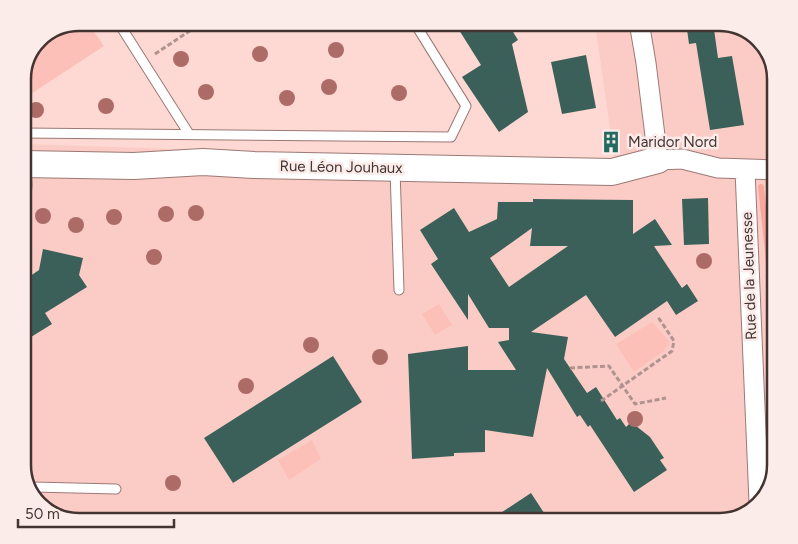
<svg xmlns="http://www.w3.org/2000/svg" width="798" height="544" font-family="Figtree,sans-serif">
  <rect width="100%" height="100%" fill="#fed8d2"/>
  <!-- built -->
  <path fill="#fbccc6" d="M 595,23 L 719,23 L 750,32 L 775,76 L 775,465 L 766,496 L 744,516 L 719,521 L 79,521 L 48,512 L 23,468 L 23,144 L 615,164 Z"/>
  <!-- green -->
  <path fill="#fdc0b8" d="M 79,23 L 88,23 L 104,46 L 23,99 L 23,76 L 39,39 Z
    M 439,304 L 452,325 L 435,335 L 422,314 Z
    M 652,322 L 670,342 L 664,351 L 634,372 L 616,344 Z
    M 312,440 L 321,459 L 289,480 L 278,460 Z"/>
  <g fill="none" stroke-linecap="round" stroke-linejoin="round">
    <!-- stream -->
    <path stroke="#f9a79d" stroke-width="6" d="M 761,187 L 775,317"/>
  </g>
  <!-- building -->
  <path fill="#3b6059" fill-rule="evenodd" d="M 454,22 L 507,22 L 518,40 L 512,44 L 528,112 L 499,132 L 462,77 L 481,65 Z
    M 686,22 L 713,22 L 718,58 L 732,56 L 744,125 L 710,130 L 696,43 L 689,44 Z
    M 586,55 L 596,108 L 562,114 L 551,62 Z
    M 708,198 L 709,244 L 684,245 L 682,199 Z
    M 533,199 L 633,200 L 633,234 L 655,219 L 672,245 L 654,246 L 682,288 L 687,284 L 698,301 L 676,315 L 667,301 L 615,337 L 586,295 L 531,332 L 568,337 L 564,359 L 587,393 L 596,387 L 617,420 L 620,418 L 626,427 L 631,422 L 650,437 L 664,458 L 660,460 L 667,470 L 634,492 L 590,425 L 588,427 L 580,415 L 577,417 L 547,368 L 533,437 L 485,430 L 485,452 L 454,453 L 454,456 L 412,459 L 408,354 L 468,346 L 468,370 L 516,370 L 498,342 L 509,340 L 509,328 L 489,328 L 468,294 L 468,320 L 431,264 L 438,259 L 420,230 L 454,208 L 469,232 L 497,219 L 498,202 L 533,202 ZM 532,228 L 530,246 L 568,246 L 509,287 L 490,258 Z
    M 43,249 L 83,258 L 79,275 L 87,287 L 45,313 L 52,324 L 23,342 L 23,281 L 39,270 Z
    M 333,356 L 362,402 L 233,483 L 204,438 Z
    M 531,493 L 550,522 L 487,522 Z"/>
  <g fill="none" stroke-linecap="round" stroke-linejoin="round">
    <!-- lane casing -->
    <g stroke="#9c7975" stroke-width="11">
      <path id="lane" d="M 118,22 L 189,134
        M 23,133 L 451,137 L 466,106 L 414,22
        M 395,170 L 399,290
        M 23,236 L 27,185 L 26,167
        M 33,487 L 116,489"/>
    </g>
    <!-- street casing -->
    <g stroke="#9c7975" stroke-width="21">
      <path id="street" d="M 639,22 L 646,63 L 658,160 L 682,159 L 718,168 L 775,170
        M 745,170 L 759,502"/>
    </g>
    <!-- secondary casing -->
    <g stroke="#9c7975" stroke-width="28">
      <path id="secondary" d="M 23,164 L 134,166 L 203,162 L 254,165 L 612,172 L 658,160"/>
    </g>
    <!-- path -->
    <path stroke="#b0938f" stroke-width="3" stroke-dasharray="5 2.5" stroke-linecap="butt" d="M 155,54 L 203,22
      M 570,368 L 609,366 L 635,404 L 666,398
      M 601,401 L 672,351 L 674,341 L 658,317"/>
    <!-- lane -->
    <use href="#lane" stroke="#fff" stroke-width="9"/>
    <!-- street -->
    <use href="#street" stroke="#fff" stroke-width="19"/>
    <!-- secondary -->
    <use href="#secondary" stroke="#fff" stroke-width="26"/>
  </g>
  <!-- trees -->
  <g fill="#ad6b67">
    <circle cx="336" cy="50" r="8"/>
    <circle cx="260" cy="54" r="8"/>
    <circle cx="181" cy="59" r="8"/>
    <circle cx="329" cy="87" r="8"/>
    <circle cx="206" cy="92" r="8"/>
    <circle cx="399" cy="93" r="8"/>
    <circle cx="287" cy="98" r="8"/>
    <circle cx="106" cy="106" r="8"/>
    <circle cx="36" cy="110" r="8"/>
    <circle cx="196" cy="213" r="8"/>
    <circle cx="166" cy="214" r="8"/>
    <circle cx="43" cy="216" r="8"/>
    <circle cx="114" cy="217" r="8"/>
    <circle cx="76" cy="225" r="8"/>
    <circle cx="154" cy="257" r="8"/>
    <circle cx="704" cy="261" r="8"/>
    <circle cx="311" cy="345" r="8"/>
    <circle cx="380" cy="357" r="8"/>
    <circle cx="246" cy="386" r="8"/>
    <circle cx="635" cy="419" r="8"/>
    <circle cx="173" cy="483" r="8"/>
  </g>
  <!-- icons -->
  <defs>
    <g id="building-bare" transform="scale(1.725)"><path d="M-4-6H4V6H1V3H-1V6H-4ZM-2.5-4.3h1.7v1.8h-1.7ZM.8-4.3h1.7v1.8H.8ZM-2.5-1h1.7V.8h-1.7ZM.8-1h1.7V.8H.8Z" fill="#236b61" stroke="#fbebe9" stroke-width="2.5" paint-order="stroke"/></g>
  </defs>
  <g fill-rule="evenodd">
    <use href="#building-bare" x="611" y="142"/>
  </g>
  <g text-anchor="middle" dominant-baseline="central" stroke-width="5" stroke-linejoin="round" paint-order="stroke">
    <!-- poi labels -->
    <g font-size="15" fill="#433432" stroke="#fbebe9" text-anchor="start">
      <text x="628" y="142">Maridor Nord</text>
    </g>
    <!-- street labels -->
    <g font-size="15" fill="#433432" stroke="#fbebe9">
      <text transform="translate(341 167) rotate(1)">Rue Léon Jouhaux</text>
      <text transform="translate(749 276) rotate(-92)">Rue de la Jeunesse</text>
    </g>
  </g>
  <!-- crop -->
  <path d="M0 0H798V544H0ZM79 31H719A48 48 0 0 1 767 79V465A48 48 0 0 1 719 513H79A48 48 0 0 1 31 465V79A48 48 0 0 1 79 31Z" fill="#fbebe9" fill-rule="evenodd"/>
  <path fill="none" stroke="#433432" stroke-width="2.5" d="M79 31H719A48 48 0 0 1 767 79V465A48 48 0 0 1 719 513H79A48 48 0 0 1 31 465V79A48 48 0 0 1 79 31Z"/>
  <!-- scale -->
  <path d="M18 519v8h156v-8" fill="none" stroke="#433432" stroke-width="2.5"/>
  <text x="25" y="519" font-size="15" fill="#433432" stroke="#fbebe9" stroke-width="4" paint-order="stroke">50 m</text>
</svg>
